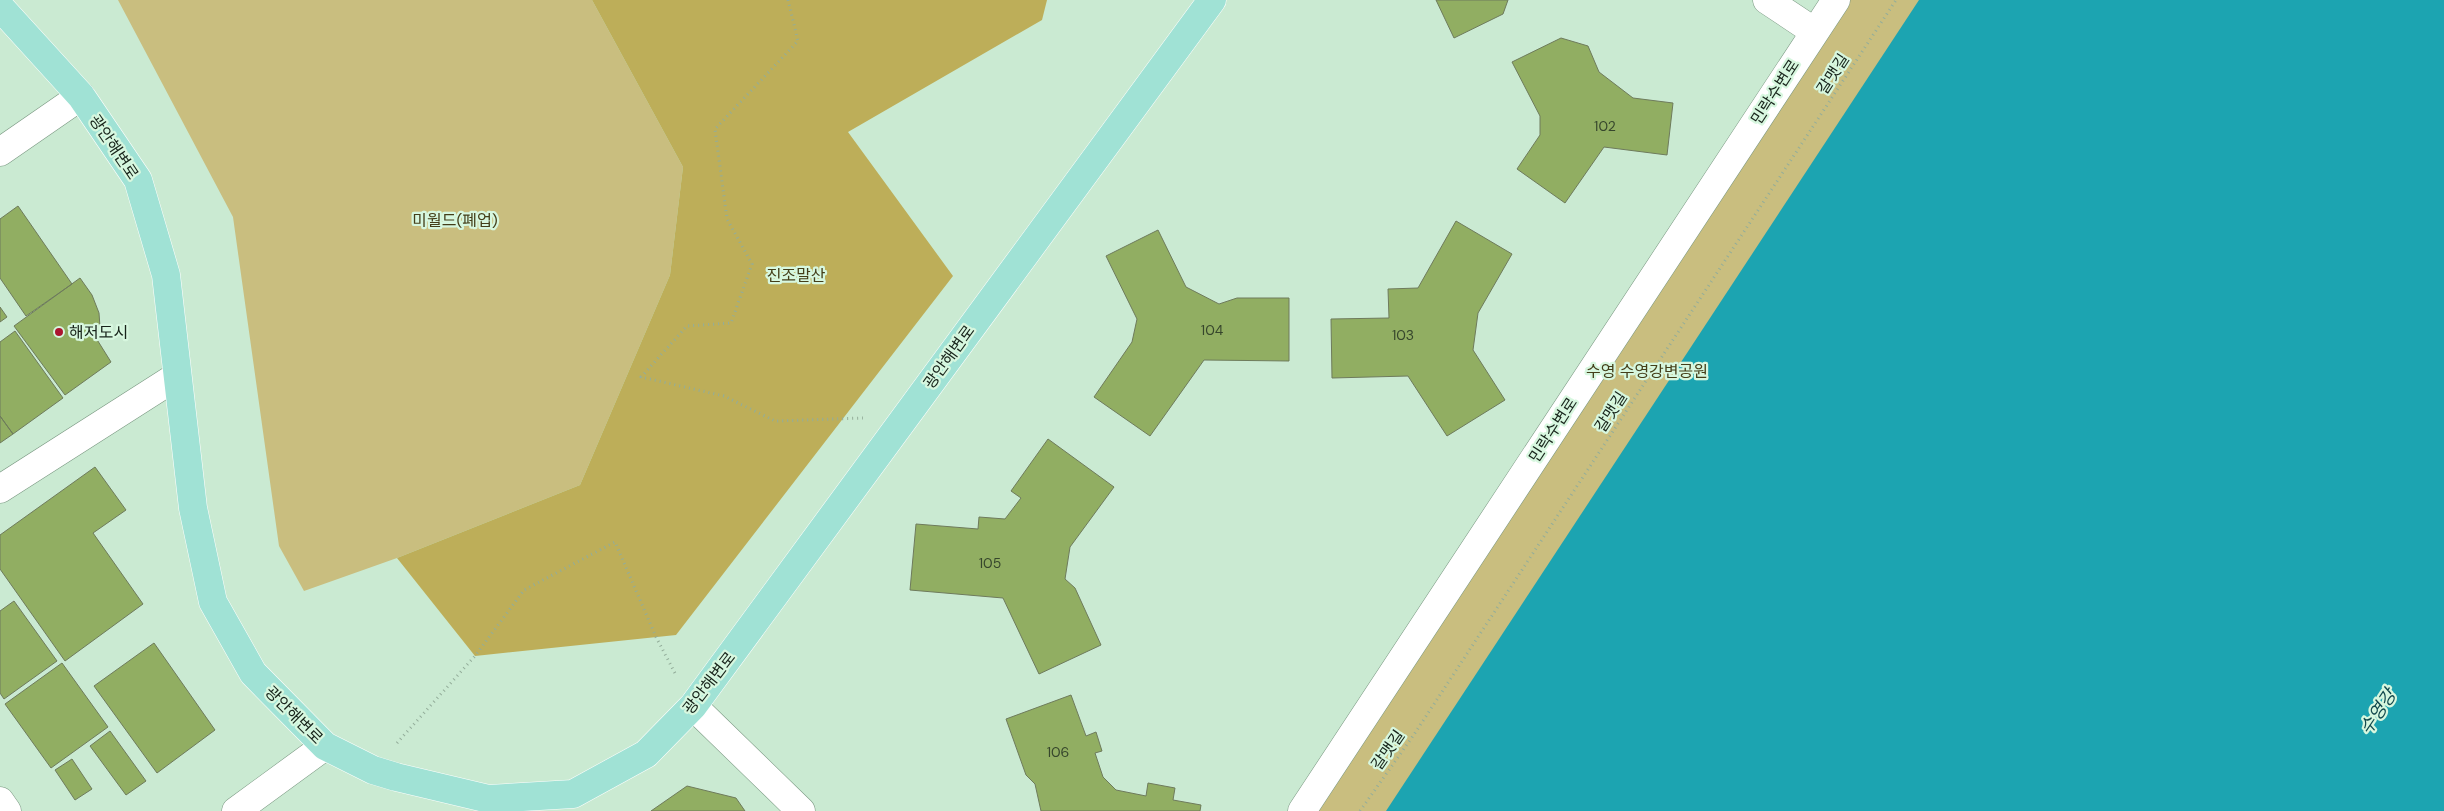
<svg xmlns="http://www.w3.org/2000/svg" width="2444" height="811" font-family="'DM Sans','Noto Sans KR',sans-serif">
  <rect width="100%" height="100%" fill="#caead2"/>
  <!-- green -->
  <path fill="#c9be7f" d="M 118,0 L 592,0 L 683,167 L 670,275 L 580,485 L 397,558 L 304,591 L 279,546 L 233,217 Z
    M 1837,0 L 1942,0 L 1402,811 L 1302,811 Z"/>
  <!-- forest -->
  <path fill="#bdae59" d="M 592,0 L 1047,0 L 1042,20 L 848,132 L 953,276 L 676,635 L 475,656 L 397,558 L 580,485 L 670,275 L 683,167 Z"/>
  <!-- water -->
  <path fill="#1ca4b1" d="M 1919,0 L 2444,0 L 2444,811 L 1386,811 Z"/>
  <!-- building -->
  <path fill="#91ae62" stroke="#6e7b5c" d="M 1436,0 L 1508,0 L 1503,14 L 1454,38 Z
    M 1561,38 L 1588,46 L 1599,72 L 1633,98 L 1673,103 L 1667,155 L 1604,147 L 1565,203 L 1517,169 L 1540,135 L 1540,116 L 1512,62 Z
    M 18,206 L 72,284 L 26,316 L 0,278 L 0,219 Z
    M 1456,221 L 1512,254 L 1478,313 L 1473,350 L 1505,400 L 1447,436 L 1408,376 L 1332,378 L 1331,319 L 1389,318 L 1388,289 L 1418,288 Z
    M 1158,230 L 1186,287 L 1219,304 L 1237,298 L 1289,298 L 1289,361 L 1204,360 L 1150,436 L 1094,397 L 1132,342 L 1137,319 L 1106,256 Z
    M 80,278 L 92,295 L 99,313 L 100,327 L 96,338 L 111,362 L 65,395 L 14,326 Z
    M 0,307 L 7,317 L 0,322 Z
    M 15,331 L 63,398 L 13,434 L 0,416 L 0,342 Z
    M 0,416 L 13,434 L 0,443 Z
    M 1048,439 L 1114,487 L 1070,547 L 1065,579 L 1075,588 L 1101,645 L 1039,674 L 1003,598 L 910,590 L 916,524 L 978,529 L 979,517 L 1005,519 L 1021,498 L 1011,491 Z
    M 95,467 L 126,510 L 93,533 L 143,604 L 65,661 L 0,569 L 0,535 Z
    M 14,601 L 57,661 L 4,699 L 0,693 L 0,611 Z
    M 154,643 L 215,730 L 157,773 L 94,686 Z
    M 62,663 L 108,727 L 51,768 L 5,704 Z
    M 1071,695 L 1086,736 L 1096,732 L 1102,751 L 1095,753 L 1103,777 L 1116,790 L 1146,796 L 1148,783 L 1175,788 L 1173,800 L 1201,805 L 1200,811 L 1041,811 L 1035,784 L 1026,775 L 1006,719 Z
    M 110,731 L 146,781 L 126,795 L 90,746 Z
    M 72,759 L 92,789 L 75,800 L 55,770 Z
    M 687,786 L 736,798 L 745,811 L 651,811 Z"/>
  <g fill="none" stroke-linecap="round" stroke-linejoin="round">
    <!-- minor casing -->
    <g stroke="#799780" stroke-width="29">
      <path id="minor" d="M 1767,0 L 1815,32
        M 0,152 L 81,96
        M 0,489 L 177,376
        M 693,706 L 801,811
        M 0,801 L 7,811
        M 236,811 L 325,746
        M 1302,811 L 1836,0"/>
    </g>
    <!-- major casing -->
    <g stroke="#fff" stroke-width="29">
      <path id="major" d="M 0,7 L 81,96 L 138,180 L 166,275 L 193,508 L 213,602 L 253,673 L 325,746 L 373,770 L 396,777 L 489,799 L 573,794 L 646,754 L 693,706 L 1212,0"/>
    </g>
    <!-- path -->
    <path stroke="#93ad9a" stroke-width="3" stroke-dasharray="1 4" stroke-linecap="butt" d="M 788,0 L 798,41 L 715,129 L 727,219 L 752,264 L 731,323 L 687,326 L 641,377 L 724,396 L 775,421 L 863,418
      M 397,743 L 475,656 L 524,590 L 615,542 L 656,637 L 676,675
      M 1360,811 L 1413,736 L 1896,0"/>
    <!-- minor -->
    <use href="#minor" stroke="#fff" stroke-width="28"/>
    <!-- major -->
    <use href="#major" stroke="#a0e2d5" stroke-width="28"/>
  </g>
  <!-- markers -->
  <circle fill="#ab152f" stroke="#d7f7df" stroke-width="2" cx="59" cy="332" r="5"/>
  <g text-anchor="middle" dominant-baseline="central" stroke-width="4.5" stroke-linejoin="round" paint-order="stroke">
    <!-- number labels -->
    <g font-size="14" fill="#36462c">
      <text x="1605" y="126">102</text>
      <text x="1212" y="330">104</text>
      <text x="1403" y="335">103</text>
      <text x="990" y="563">105</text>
      <text x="1058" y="752">106</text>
    </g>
    <!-- street labels -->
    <g font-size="16" fill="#17231a" stroke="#d7f7df">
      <text transform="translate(1833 74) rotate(-57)">갈맷길</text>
      <text transform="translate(1775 92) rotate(-57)">민락수변로</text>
      <text transform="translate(114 147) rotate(56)">광안해변로</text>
      <text transform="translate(949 357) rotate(-54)">광안해변로</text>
      <text transform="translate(1611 412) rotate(-57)">갈맷길</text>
      <text transform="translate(1553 430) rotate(-57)">민락수변로</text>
      <text transform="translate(709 683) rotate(-52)">광안해변로</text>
      <text transform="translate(294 715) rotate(45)">광안해변로</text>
      <text transform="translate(1388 750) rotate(-55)">갈맷길</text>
    </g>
    <!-- park labels -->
    <g font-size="16" fill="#443e19" stroke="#d7f7df">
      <text x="455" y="220">미월드(폐업)</text>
      <text x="796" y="275">진조말산</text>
      <text x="1647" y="371">수영 수영강변공원</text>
    </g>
    <!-- poi labels -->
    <g font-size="16" fill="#17231a" stroke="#d7f7df" text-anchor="start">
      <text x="69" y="332">해저도시</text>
    </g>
    <!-- water labels -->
    <g font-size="18" font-style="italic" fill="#12484d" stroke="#d7f7df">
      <text transform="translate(2378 712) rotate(-56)">수영강</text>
    </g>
  </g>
</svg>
